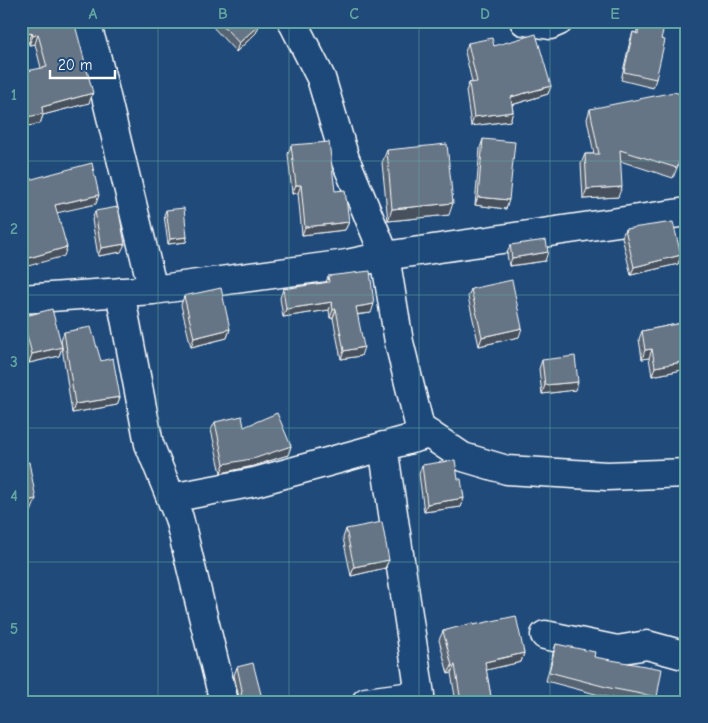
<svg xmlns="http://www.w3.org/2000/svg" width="708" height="723" font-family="'Comic Neue',sans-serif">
  <rect width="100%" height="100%" fill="#1f4a7a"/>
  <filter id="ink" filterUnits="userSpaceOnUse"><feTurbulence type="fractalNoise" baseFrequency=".02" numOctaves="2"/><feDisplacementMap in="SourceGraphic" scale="10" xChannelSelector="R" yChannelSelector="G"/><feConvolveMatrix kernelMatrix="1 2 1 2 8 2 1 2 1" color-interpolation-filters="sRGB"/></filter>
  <g filter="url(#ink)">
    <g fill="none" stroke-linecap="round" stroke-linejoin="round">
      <!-- minor casing -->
      <g stroke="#fff" stroke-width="31">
        <path id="minor" d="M 85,21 L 96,55 L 153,290
          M 292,21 L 321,78 L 345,159 L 385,256 L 399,342 L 420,428 L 463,457 L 507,470 L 607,476 L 687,473
          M 524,21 L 550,25 L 559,21
          M 120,292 L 149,444 L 179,518 L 224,702
          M 21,299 L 153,290 L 347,264 L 385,256 L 687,212
          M 171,498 L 255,482 L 429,434
          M 545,635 L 617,650 L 647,645 L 687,656
          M 366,702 L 420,695 L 383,446"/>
      </g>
      <!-- minor -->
      <use href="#minor" stroke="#1f4a7a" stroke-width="28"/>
    </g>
    <!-- wall -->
    <path fill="#576472" stroke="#fff" d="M 21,21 L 74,21 L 89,103 L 43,115 L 40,124 L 41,68 L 35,44 L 29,45 L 29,42 L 21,44 Z
      M 214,21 L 257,21 L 256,33 L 236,52 L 213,27 Z
      M 639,25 L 661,39 L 656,79 L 653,88 L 621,80 L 630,41 L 633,32 L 636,33 Z
      M 468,43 L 494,46 L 551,86 L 548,94 L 512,105 L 513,112 L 510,121 L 471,126 L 466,91 L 469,83 L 472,82 L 465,52 Z
      M 590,109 L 677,168 L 673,178 L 620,161 L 618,197 L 583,199 L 581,164 L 585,154 L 594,154 L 587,119 Z
      M 483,139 L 506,209 L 475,205 L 480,148 Z
      M 291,145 L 335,191 L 349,222 L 345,230 L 302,235 L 298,193 L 292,194 L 288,154 Z
      M 387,150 L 449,215 L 388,221 L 382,163 Z
      M 166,210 L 187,237 L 186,242 L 168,244 L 164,215 Z
      M 95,211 L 121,252 L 98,256 L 92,220 Z
      M 625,229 L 681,255 L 678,264 L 631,275 L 622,237 Z
      M 510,245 L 545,261 L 509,266 L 507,254 Z
      M 328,276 L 371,313 L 357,315 L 361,356 L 341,359 L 333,318 L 330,318 L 329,310 L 283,317 L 280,298 L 283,289 L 326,283 Z
      M 471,289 L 519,337 L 479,346 L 468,297 Z
      M 184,296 L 230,329 L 227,338 L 191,347 L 181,305 Z
      M 22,317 L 62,346 L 61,340 L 64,332 L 101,361 L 120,397 L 117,405 L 72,413 L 62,347 L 59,356 L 29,363 L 21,333 L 21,320 Z
      M 687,322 L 687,369 L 652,376 L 649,358 L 642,359 L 639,339 L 642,331 Z
      M 542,360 L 575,390 L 542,394 L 539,369 Z
      M 215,422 L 244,427 L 291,446 L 288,455 L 253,466 L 221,473 L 211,430 Z
      M 422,465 L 464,498 L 461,507 L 424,512 L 419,474 Z
      M 346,529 L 389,560 L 385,568 L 351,576 L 343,538 Z
      M 473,625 L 524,653 L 521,662 L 486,670 L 492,702 L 456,702 L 451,673 L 448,674 L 439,640 L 443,631 Z
      M 556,644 L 594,657 L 657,697 L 655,702 L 634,702 L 607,697 L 546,681 L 553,653 Z
      M 237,667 L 263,702 L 238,702 L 239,698 L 234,675 Z"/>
    <!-- shaded-wall -->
    <path fill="#47515d" stroke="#fff" d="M 260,24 L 256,33 L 236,52 L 239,43 Z
      M 32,33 L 29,42 L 21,44 L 21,35 Z
      M 38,34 L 35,44 L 29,45 L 33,36 Z
      M 551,86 L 548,94 L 508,106 L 511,97 Z
      M 93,93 L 89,103 L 43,115 L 40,124 L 21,127 L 21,118 L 42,107 Z
      M 513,112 L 510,121 L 471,126 L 474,117 Z
      M 296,185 L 301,185 L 298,193 L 292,194 Z
      M 622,187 L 618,197 L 583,199 L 587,189 Z
      M 99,195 L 96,204 L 52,214 L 55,205 Z
      M 478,197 L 509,200 L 506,209 L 475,205 Z
      M 453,203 L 449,215 L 388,221 L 392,209 Z
      M 349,222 L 345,230 L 302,235 L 305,227 Z
      M 187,237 L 186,242 L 168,244 L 170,239 Z
      M 125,244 L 121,252 L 98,256 L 101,248 Z
      M 67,247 L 64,256 L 21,268 L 21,264 L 22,260 Z
      M 548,252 L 545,261 L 509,266 L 512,258 Z
      M 681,255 L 678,264 L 631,275 L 634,267 Z
      M 332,302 L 329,310 L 283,317 L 286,309 Z
      M 374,304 L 371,313 L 352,315 L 356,307 Z
      M 336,309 L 333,318 L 330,318 L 333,310 Z
      M 522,328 L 519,337 L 479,346 L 482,337 Z
      M 230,329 L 227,338 L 191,347 L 194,338 Z
      M 62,347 L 59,356 L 29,363 L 32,354 Z
      M 364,347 L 361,356 L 341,359 L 344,351 Z
      M 652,349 L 649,358 L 642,359 L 645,350 Z
      M 687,361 L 687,369 L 652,376 L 655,367 Z
      M 578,382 L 575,390 L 542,394 L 545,385 Z
      M 120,397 L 117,405 L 72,413 L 75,404 Z
      M 291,446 L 288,455 L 253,466 L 221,473 L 224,464 Z
      M 464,498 L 461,507 L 424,512 L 427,504 Z
      M 36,499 L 31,512 L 21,514 L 21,502 Z
      M 389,560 L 385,568 L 351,576 L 354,567 Z
      M 524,653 L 521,662 L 482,671 L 485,662 Z
      M 455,665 L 451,673 L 448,674 L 452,666 Z"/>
    <!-- building -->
    <path fill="#657485" stroke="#fff" d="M 21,21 L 74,21 L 93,93 L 42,107 L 43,114 L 21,118 L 21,72 L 47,67 L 38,34 L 33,36 L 32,33 L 21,35 Z
      M 219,21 L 257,21 L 260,24 L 239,43 Z
      M 639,25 L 663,31 L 661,39 L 665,40 L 656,79 L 624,72 L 633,32 L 638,34 Z
      M 536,34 L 551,86 L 511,97 L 513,112 L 474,117 L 469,83 L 477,82 L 468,43 L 492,38 L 494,46 Z
      M 674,92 L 687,96 L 687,136 L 677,168 L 620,150 L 622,187 L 587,189 L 585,154 L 599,154 L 590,109 Z
      M 483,139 L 515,142 L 509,200 L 478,197 Z
      M 329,142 L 335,191 L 345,190 L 349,222 L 305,227 L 301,185 L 296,185 L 291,145 Z
      M 447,144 L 453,203 L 392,209 L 387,150 Z
      M 92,163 L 99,195 L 55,205 L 67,247 L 22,260 L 21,256 L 21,182 Z
      M 118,207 L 125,244 L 101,248 L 95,211 Z
      M 184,208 L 187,237 L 170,239 L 166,210 Z
      M 673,222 L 681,255 L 634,267 L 625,229 Z
      M 546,240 L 548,252 L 512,258 L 510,245 Z
      M 370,271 L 374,304 L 356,307 L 364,347 L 344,351 L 336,309 L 333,310 L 332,302 L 286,309 L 283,289 L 329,282 L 328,276 Z
      M 512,280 L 522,328 L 482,337 L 471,289 Z
      M 221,288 L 230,329 L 194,338 L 184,296 Z
      M 52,309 L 62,347 L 32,354 L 22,317 Z
      M 687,322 L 687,361 L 655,367 L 652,349 L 645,350 L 642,331 Z
      M 91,327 L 101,361 L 113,358 L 120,397 L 75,404 L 64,332 Z
      M 575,356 L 578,382 L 545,385 L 542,360 Z
      M 277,413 L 291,446 L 256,458 L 224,464 L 215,422 L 242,416 L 244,427 Z
      M 455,460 L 458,479 L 461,479 L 464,498 L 427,504 L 422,465 Z
      M 29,462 L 36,499 L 21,502 L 21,463 Z
      M 382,522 L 389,560 L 354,567 L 346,529 Z
      M 516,616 L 524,653 L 485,662 L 492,702 L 461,702 L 455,665 L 452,666 L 443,631 L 473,623 L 473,625 Z
      M 556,644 L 595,652 L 594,657 L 662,669 L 657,697 L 610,688 L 549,672 Z
      M 253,663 L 263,702 L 240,702 L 242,690 L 237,667 Z"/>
  </g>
  <!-- grid -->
  <path fill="none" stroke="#63a6a1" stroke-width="1" stroke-opacity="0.55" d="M 158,21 L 158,702M 289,21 L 289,702M 419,21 L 419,702M 550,21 L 550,702M 21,161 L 687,161M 21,295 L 687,295M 21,428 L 687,428M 21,562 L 687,562"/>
  <!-- margin -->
  <rect width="708" height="723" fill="none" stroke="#1f4a7a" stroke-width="55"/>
  <!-- scale -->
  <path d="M50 70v8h65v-8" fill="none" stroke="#ffffff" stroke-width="2.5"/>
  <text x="58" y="70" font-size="15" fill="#ffffff" stroke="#1f4a7a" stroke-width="4" paint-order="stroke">20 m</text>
  <rect x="28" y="28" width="652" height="668" fill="none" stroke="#63a6a1" stroke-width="2"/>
  <g font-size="16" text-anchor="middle" font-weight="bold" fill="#63a6a1">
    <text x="93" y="19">A</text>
    <text x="223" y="19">B</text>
    <text x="354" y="19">C</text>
    <text x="485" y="19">D</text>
    <text x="615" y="19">E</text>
    <text x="14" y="100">1</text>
    <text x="14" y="234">2</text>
    <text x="14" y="367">3</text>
    <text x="14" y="501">4</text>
    <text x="14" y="634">5</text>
  </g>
</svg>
